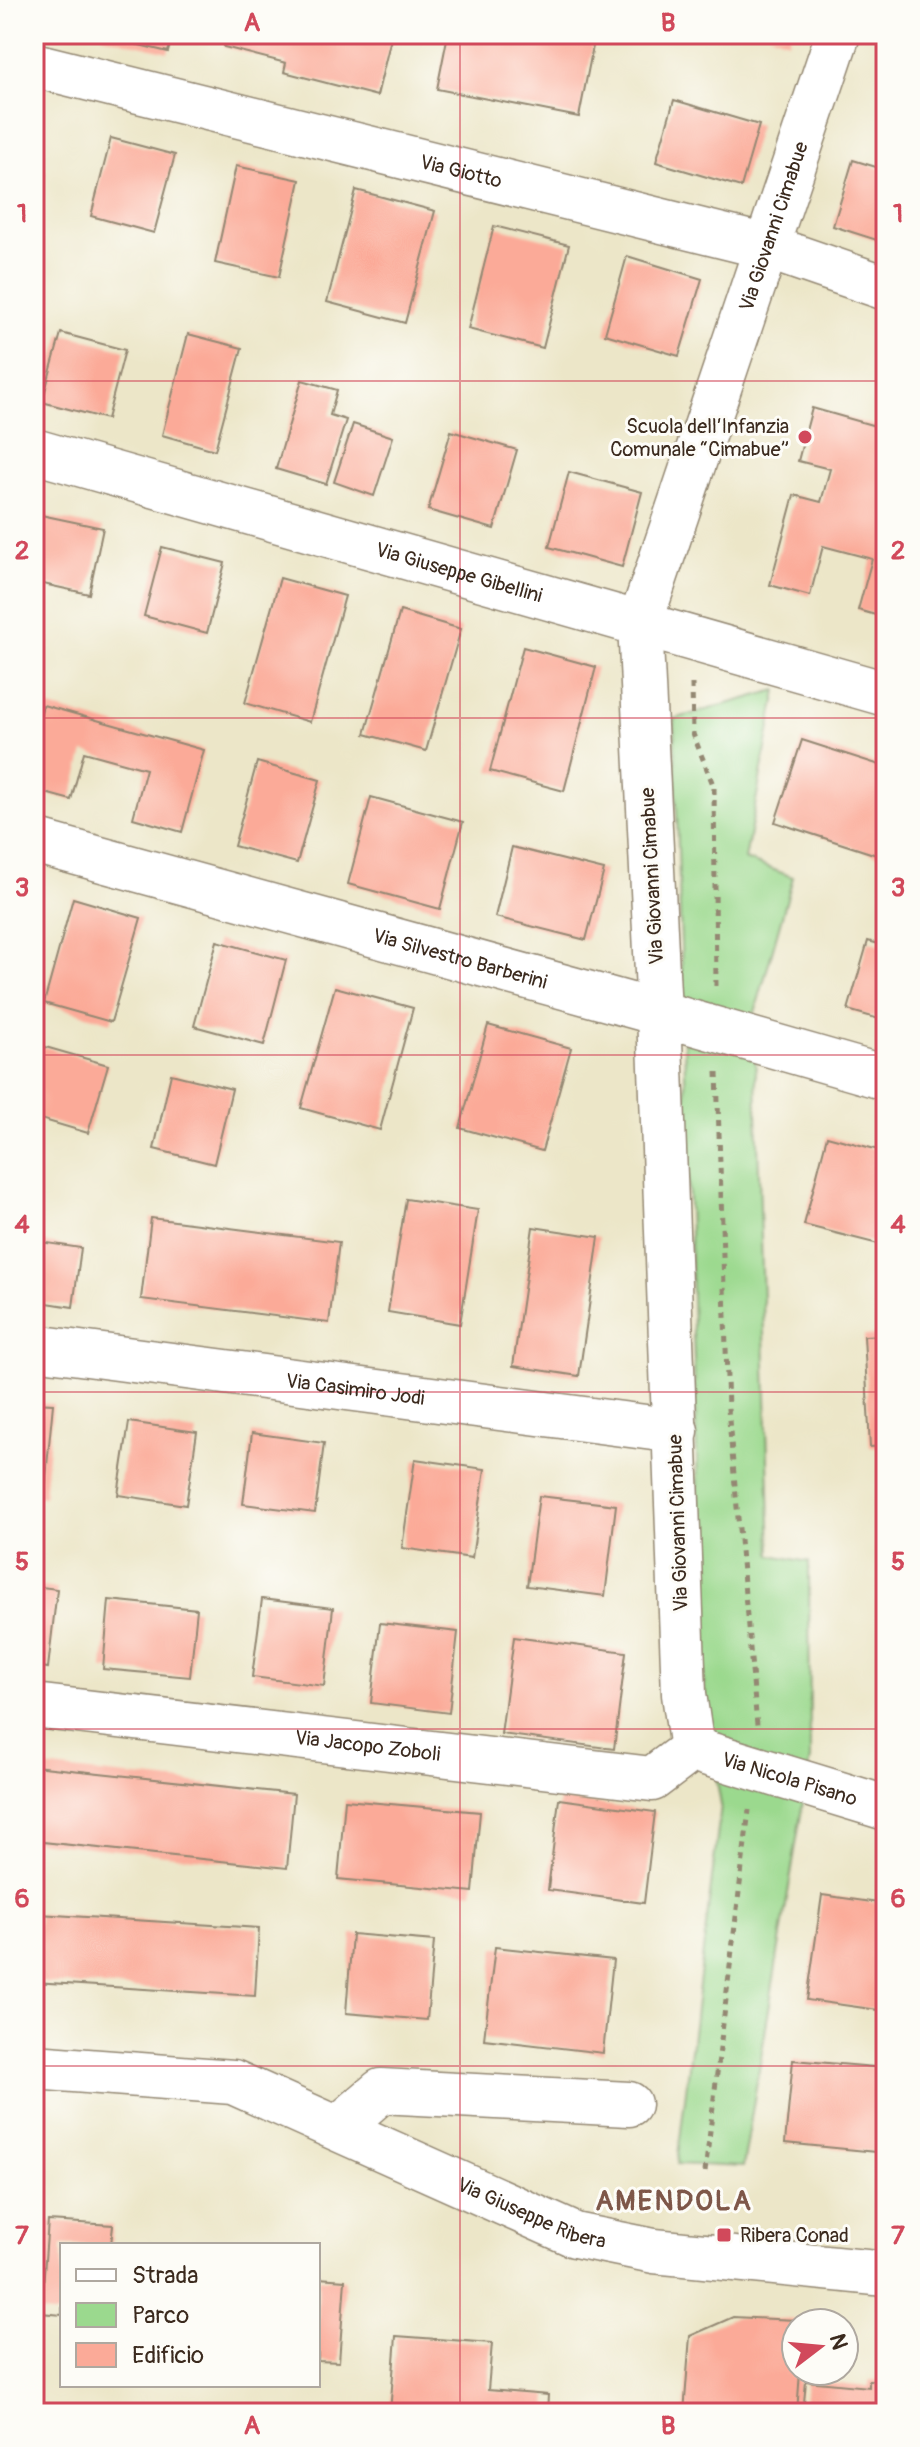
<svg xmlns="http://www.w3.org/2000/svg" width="920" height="2447" font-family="Pangolin,sans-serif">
  <rect width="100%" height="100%" fill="#fdfcf7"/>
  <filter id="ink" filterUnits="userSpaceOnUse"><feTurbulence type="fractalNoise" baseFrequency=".0125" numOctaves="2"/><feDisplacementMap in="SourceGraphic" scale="16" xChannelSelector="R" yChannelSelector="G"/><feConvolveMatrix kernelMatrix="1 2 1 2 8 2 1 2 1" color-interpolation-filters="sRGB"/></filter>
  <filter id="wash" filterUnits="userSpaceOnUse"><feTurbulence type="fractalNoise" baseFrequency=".006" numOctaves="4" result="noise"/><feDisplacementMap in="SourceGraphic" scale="32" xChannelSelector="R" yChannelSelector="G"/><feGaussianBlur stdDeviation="1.8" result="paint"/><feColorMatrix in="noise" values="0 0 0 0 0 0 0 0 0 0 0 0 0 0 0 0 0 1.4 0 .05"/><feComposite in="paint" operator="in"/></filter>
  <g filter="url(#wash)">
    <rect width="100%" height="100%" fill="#ece6c8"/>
    <!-- green -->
    <path fill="#9bd98e" stroke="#6b8256" stroke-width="2" d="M 777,690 L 745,859 L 793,877 L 754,1016 L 771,1555 L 809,1562 L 810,1759 L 743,2167 L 677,2164 L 721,1805 L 705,1715 L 674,719 Z"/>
    <g id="blocks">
      <!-- building -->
      <path fill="#fbaa98" d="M 103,34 L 173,34 L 168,52 L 102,36 Z
        M 227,34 L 392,34 L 377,96 L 284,72 L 286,63 L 224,47 Z
        M 448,34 L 557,34 L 594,41 L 579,117 L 437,89 Z
        M 769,34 L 790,34 L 788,41 Z
        M 674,100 L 759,125 L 741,187 L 656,162 Z
        M 111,138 L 175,155 L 154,233 L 91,216 Z
        M 853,160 L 886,170 L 886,243 L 833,226 Z
        M 236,166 L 300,180 L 279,277 L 215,263 Z
        M 34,169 L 46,172 L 38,206 L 34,205 Z
        M 356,190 L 435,211 L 405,323 L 327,302 Z
        M 494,226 L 569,245 L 543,348 L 468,329 Z
        M 627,256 L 702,279 L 679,356 L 605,334 Z
        M 61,333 L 125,350 L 107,419 L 42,402 Z
        M 188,334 L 242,348 L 215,450 L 162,435 Z
        M 302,380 L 337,390 L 330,415 L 346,420 L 326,484 L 276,469 Z
        M 812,408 L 886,429 L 886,618 L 858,610 L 872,559 L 823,546 L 810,596 L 770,585 L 794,495 L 821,502 L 830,469 L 798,461 Z
        M 353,424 L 393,437 L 374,496 L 334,482 Z
        M 451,431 L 517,450 L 494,529 L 428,510 Z
        M 569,472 L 642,492 L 622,567 L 549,547 Z
        M 41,515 L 103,528 L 89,594 L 34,582 L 34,549 Z
        M 162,547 L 225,563 L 207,633 L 144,616 Z
        M 280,578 L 345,596 L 310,722 L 245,703 Z
        M 400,611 L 461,629 L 426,751 L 365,734 Z
        M 523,647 L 596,667 L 564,791 L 490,771 Z
        M 43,705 L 204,750 L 182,832 L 133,818 L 146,769 L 84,752 L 71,800 L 34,790 L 34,738 Z
        M 802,740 L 886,767 L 886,858 L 775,822 Z
        M 257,762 L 320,780 L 297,863 L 234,846 Z
        M 371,797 L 463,822 L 440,909 L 348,884 Z
        M 512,847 L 604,870 L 586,940 L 495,917 Z
        M 73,898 L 141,918 L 111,1022 L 44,1003 Z
        M 217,941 L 286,960 L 264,1045 L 194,1026 Z
        M 868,941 L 886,946 L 886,1021 L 848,1010 Z
        M 335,987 L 413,1008 L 380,1130 L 301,1108 Z
        M 488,1025 L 571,1048 L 542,1151 L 460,1128 Z
        M 42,1046 L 108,1065 L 88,1133 L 34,1117 L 34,1071 Z
        M 171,1074 L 232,1089 L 214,1164 L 154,1149 Z
        M 827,1136 L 886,1152 L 886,1246 L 804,1225 Z
        M 406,1199 L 478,1210 L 460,1324 L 388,1312 Z
        M 151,1218 L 339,1242 L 329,1323 L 141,1299 Z
        M 533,1227 L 599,1237 L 579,1376 L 513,1366 Z
        M 34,1241 L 81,1248 L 73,1307 L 34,1301 Z
        M 886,1335 L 886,1446 L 870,1447 L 864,1336 Z
        M 34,1403 L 53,1404 L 44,1497 L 34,1496 Z
        M 129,1422 L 197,1432 L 186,1505 L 118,1495 Z
        M 252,1433 L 324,1443 L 315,1513 L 243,1504 Z
        M 415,1459 L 485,1469 L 472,1558 L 402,1548 Z
        M 539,1496 L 616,1505 L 605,1596 L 527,1586 Z
        M 34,1586 L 57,1589 L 48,1668 L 34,1666 Z
        M 262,1599 L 333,1608 L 324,1686 L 252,1677 Z
        M 109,1600 L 197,1609 L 190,1677 L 103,1669 Z
        M 380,1623 L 458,1632 L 449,1713 L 371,1703 Z
        M 514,1637 L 626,1652 L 614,1749 L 501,1734 Z
        M 34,1766 L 294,1794 L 287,1868 L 34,1841 Z
        M 559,1799 L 655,1812 L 644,1903 L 548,1890 Z
        M 345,1800 L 480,1812 L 473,1892 L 338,1879 Z
        M 822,1895 L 886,1904 L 886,2011 L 807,2000 Z
        M 39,1914 L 259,1928 L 255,1996 L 34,1982 Z
        M 352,1934 L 434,1941 L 427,2020 L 346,2013 Z
        M 495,1947 L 613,1960 L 603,2053 L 484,2039 Z
        M 793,2060 L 886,2068 L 886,2153 L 785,2143 Z
        M 48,2221 L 113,2225 L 111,2245 L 62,2245 L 62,2315 L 41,2313 Z
        M 318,2278 L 345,2280 L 339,2362 L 318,2361 Z
        M 733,2317 L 796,2320 L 796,2371 L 800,2371 L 797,2413 L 684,2413 L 690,2336 Z
        M 396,2336 L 492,2343 L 488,2390 L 548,2395 L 547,2413 L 390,2413 Z
        M 869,2380 L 886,2381 L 886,2413 L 803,2413 L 806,2381 L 869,2387 Z"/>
    </g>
  </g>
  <g filter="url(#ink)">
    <use href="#blocks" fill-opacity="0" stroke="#948873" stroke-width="2"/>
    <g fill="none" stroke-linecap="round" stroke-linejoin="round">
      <!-- minor casing -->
      <g stroke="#948873" stroke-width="47">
        <g id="minor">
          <path id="s1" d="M 34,65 L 767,247 L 886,288"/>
          <path id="s2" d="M 34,451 L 886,694"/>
          <path id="s3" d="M 34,841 L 659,1013 L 886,1078"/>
          <path id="s4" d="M 34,1347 L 676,1431"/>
          <path id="s5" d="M 34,1706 L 652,1779 L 692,1749"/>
          <path id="s6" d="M 692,1749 L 684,1694 L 659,1013 L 640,623 L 838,34"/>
          <path id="s7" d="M 692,1749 L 886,1808"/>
          <path id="s8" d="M 34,2067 L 233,2082 L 575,2235 L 654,2251 L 886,2274"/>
          <path d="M 338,2128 L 381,2091 L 629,2104"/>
        </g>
      </g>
      <!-- path -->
      <path stroke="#948873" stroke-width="5" stroke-dasharray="6 6" stroke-linecap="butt" d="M 692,684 L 693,734 L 714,787 L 716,986
        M 717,1072 L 728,1409 L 757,1725
        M 705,2172 L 749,1810"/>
      <!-- minor -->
      <use href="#minor" stroke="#fff" stroke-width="44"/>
    </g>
  </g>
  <!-- grid -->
  <path fill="none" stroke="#d1495b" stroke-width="2" stroke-opacity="0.55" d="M 460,34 L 460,2413M 34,381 L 886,381M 34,718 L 886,718M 34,1055 L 886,1055M 34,1392 L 886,1392M 34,1729 L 886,1729M 34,2066 L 886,2066"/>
  <!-- markers -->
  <g fill="#d1495b" stroke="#fdfcf7" stroke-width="3">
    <circle cx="805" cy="437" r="8"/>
    <rect x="716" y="2227" width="16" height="16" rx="4"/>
  </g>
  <g text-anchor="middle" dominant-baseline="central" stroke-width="6" stroke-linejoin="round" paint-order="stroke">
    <!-- street labels -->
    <g font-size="20" fill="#3b2a1e" stroke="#fdfcf7">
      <text stroke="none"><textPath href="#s1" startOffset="440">Via Giotto</textPath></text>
      <text stroke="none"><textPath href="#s6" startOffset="1546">Via Giovanni Cimabue</textPath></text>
      <text stroke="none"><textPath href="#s2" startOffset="442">Via Giuseppe Gibellini</textPath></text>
      <text transform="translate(652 876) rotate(-93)">Via Giovanni Cimabue</text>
      <text stroke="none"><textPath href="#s3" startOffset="442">Via Silvestro Barberini</textPath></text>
      <text stroke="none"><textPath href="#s4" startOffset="324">Via Casimiro Jodi</textPath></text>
      <text transform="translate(678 1523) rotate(-92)">Via Giovanni Cimabue</text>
      <text stroke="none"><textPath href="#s5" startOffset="336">Via Jacopo Zoboli</textPath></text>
      <text stroke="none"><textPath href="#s7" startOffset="102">Via Nicola Pisano</textPath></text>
      <text stroke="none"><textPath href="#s8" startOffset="526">Via Giuseppe Ribera</textPath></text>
    </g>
    <!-- poi labels -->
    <g font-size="20" fill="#3b2a1e" stroke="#fdfcf7" text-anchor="end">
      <text x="789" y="426">Scuola dell’Infanzia<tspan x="789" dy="23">Comunale “Cimabue”</tspan></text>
      <text x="740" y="2235" text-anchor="start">Ribera Conad</text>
    </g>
    <!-- district labels -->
    <g font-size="28" font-weight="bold" letter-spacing="2" fill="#7e5749" stroke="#fdfcf7">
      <text x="674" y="2201">AMENDOLA</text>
    </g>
  </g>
  <!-- margin -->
  <rect width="920" height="2447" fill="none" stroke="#fdfcf7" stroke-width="88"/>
  <!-- legend -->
  <rect x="60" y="2243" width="260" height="144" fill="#fdfcf7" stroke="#afa8a0" stroke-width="2"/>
  <rect x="76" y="2269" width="40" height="12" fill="#ffffff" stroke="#afa8a0" stroke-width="2"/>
  <text x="132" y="2283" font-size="24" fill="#3b2a1e">Strada</text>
  <rect x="76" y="2303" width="40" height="24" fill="#9bd98e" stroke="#afa8a0" stroke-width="2"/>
  <text x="132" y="2323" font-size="24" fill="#3b2a1e">Parco</text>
  <rect x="76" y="2343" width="40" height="24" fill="#fbaa98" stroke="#afa8a0" stroke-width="2"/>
  <text x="132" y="2363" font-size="24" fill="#3b2a1e">Edificio</text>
  <!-- north arrow -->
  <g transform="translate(820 2347) rotate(74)"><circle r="38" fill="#fdfcf7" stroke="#afa8a0" stroke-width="2"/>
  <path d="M0-6L14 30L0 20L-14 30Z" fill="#d1495b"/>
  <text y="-12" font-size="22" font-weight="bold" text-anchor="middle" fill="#3b2a1e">N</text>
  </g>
  <rect x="44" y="44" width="832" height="2359" fill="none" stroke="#d1495b" stroke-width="3"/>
  <g font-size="26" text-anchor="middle" font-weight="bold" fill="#d1495b">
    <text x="252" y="31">A</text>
    <text x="668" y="31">B</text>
    <text x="22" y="222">1</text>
    <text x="898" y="222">1</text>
    <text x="22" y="559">2</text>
    <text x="898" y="559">2</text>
    <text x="22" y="896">3</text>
    <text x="898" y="896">3</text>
    <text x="22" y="1233">4</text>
    <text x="898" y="1233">4</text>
    <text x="22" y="1570">5</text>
    <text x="898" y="1570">5</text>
    <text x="22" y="1907">6</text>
    <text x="898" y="1907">6</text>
    <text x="22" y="2244">7</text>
    <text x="898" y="2244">7</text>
    <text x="252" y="2434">A</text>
    <text x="668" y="2434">B</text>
  </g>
</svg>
